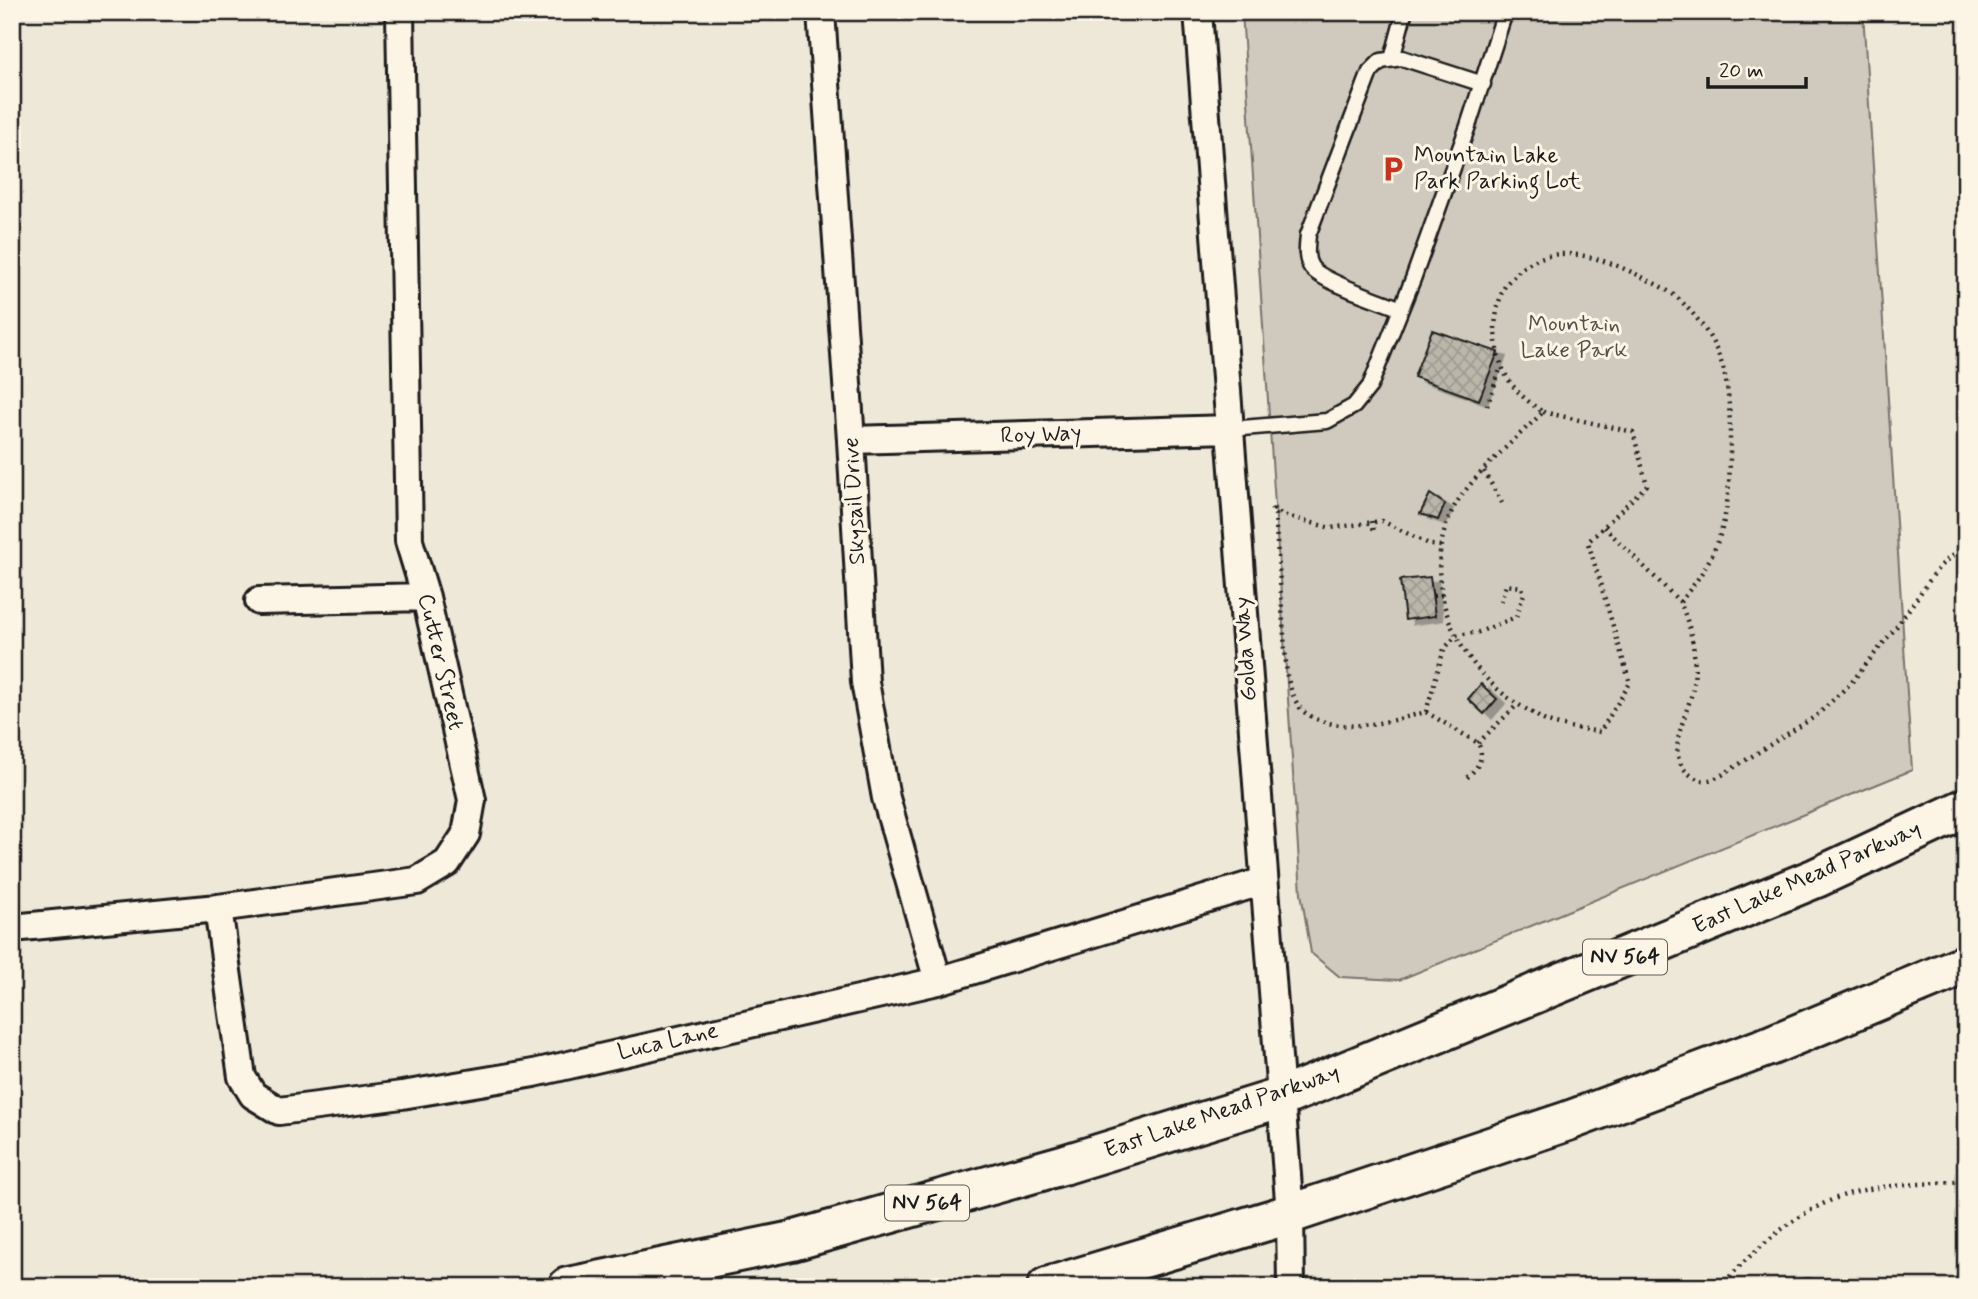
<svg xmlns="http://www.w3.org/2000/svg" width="1978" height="1299" font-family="Mynerve,sans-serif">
  <defs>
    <pattern id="building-cross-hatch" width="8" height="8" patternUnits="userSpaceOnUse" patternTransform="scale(1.75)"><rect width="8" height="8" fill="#bab6aa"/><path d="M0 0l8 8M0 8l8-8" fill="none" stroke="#9f9c92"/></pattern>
    <filter id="shadow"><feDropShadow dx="8" dy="4.5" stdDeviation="0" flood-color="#0004"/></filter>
  </defs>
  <rect width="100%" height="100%" fill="#eee8d9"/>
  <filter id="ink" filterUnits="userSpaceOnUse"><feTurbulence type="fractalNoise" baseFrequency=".0143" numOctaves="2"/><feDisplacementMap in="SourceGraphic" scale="14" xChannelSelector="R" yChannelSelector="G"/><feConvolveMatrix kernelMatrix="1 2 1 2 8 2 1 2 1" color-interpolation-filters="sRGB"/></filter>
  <g filter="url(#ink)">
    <!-- green -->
    <path fill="#cfcabd" stroke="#76736c" stroke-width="2" d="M 1242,12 L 1863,12 L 1912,770 L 1399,980 L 1340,977 L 1311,953 L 1301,893 Z"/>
    <!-- building -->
    <path fill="url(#building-cross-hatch)" stroke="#1c1c1c" stroke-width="2" filter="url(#shadow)" d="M 1432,330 L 1498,352 L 1479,400 L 1414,377 Z
      M 1430,494 L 1445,504 L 1438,520 L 1420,514 Z
      M 1430,577 L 1435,616 L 1405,620 L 1400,580 Z
      M 1481,684 L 1497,699 L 1484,714 L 1468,699 Z"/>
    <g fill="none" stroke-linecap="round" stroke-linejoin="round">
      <!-- lane casing -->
      <g stroke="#1c1c1c" stroke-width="19">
        <path id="lane" d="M 1392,59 L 1404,14
          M 1401,309 C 1383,301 1321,282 1311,267 C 1305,258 1307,246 1308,235 L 1370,72 L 1381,61 L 1402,58 L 1483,84
          M 1230,429 L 1327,421 L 1354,406 L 1370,386 L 1413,279 L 1468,126 L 1505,12
          M 1804,1287 L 1811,1287"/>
      </g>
      <!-- street casing -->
      <g stroke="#1c1c1c" stroke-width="32">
        <path id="street" d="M 821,12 L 851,440 L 865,682 L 886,798 L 938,981
          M 1198,12 L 1290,1214 L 1291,1287
          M 851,440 L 1230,429
          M 259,601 L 426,597
          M 218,908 L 242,1077 L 253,1095 L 279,1111 L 402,1095 L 534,1073 L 938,981 L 1264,881
          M 12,928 L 218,908 L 417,881 L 447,863 L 466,834 L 472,800 L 426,597 L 409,541 L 400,12"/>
      </g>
      <!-- primary casing -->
      <g stroke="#1c1c1c" stroke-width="44">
        <path id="primary" d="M 568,1287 L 792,1241 L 1066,1164 L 1280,1098 L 1816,878 L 1966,808
          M 1047,1287 L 1290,1214 L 1568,1121 L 1769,1046 L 1966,964"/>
      </g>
      <!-- path -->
      <path stroke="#1c1c1c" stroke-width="4.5" stroke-dasharray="2 5" stroke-linecap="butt" d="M 1487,406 L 1501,367
        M 1543,412 L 1633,432 L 1647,485 L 1588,542 L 1630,683 L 1600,732 C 1583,729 1564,727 1548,722 C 1540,719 1532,712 1524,708 C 1458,670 1417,584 1452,511 C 1466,481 1518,437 1543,412 C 1510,390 1497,370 1495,329 C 1495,319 1499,297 1504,288 C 1506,283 1511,279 1514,276 C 1549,237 1603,258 1642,277 C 1656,284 1671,291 1682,302 C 1695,315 1706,329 1714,345 C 1731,377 1730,419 1730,455 C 1729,519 1722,552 1680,602 C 1691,627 1697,654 1694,681 C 1692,711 1659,754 1692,776 C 1704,784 1711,780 1722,775 L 1816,716 L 1851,683 L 1897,626 L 1939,567 L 1966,544
        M 1484,471 L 1502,503
        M 1271,508 L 1275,515 L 1287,676 C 1291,689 1295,707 1307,714 C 1341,736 1391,721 1426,712 L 1444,649 L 1457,635 L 1479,632 L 1516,617 L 1524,594 L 1522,587 L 1506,585 L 1501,601
        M 1273,509 L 1283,515 L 1331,528 L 1382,521 L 1431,545 L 1441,546
        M 1372,521 L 1374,532
        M 1604,527 L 1680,602
        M 1433,596 L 1442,595
        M 1426,712 L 1478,743 C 1486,759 1476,770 1464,780
        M 1478,743 L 1518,704
        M 1720,1287 C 1757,1246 1804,1204 1859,1191 C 1891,1184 1933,1184 1966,1181"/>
      <!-- lane -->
      <use href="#lane" stroke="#fcf5e5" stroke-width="14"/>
      <!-- street -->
      <use href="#street" stroke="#fcf5e5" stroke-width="26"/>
      <!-- primary -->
      <use href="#primary" stroke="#fcf5e5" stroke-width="38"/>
    </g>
  </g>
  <!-- icons -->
  <defs>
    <g id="parking-bare" transform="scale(2.1)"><path d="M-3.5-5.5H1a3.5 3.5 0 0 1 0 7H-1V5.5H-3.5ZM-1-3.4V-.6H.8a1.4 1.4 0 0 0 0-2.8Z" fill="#c8321e" stroke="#fcf5e5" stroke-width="2.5" paint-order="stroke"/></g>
  </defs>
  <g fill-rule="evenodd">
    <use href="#parking-bare" x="1393" y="169"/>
  </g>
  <g text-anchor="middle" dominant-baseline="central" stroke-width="6" stroke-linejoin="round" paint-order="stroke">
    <!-- shield labels -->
    <g fill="#fcf5e5" stroke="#5f5d58" stroke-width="2">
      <rect x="1583" y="939.5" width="84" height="35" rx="5"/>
      <rect x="885" y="1185.5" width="84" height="35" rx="5"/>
    </g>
    <g font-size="21" font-weight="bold" fill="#1c1c1c">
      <text x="1625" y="957">NV 564</text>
      <text x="927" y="1203">NV 564</text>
    </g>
    <!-- poi labels -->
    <g font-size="23" fill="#1c1c1c" stroke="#fcf5e5" text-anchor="start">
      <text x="1414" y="156">Mountain Lake<tspan x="1414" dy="26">Park Parking Lot</tspan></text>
    </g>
    <!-- park labels -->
    <g font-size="23" fill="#52504c" stroke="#fcf5e5">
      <text x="1574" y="325">Mountain<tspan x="1574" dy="26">Lake Park</tspan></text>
    </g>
    <!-- street labels -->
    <g font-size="23" fill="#1c1c1c" stroke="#fcf5e5">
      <text transform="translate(1041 435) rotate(-2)">Roy Way</text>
      <text transform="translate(855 501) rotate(-93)">Skysail Drive</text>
      <text transform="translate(1246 649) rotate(-94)">Golda Way</text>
      <text transform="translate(440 662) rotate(77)">Cutter Street</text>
      <text transform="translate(1807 878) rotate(-24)">East Lake Mead Parkway</text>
      <text transform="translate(668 1042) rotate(-13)">Luca Lane</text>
      <text transform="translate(1222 1112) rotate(-19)">East Lake Mead Parkway</text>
    </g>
  </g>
  <!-- margin -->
  <rect width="1978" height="1299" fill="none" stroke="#fcf5e5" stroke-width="42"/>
  <rect x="21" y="21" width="1936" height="1257" fill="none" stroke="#1c1c1c" stroke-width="2.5" filter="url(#ink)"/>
  <!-- scale -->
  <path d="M1708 77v10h98v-10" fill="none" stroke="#1c1c1c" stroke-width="3.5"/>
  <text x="1719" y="77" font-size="21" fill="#1c1c1c" stroke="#fcf5e5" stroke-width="5" paint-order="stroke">20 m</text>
</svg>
